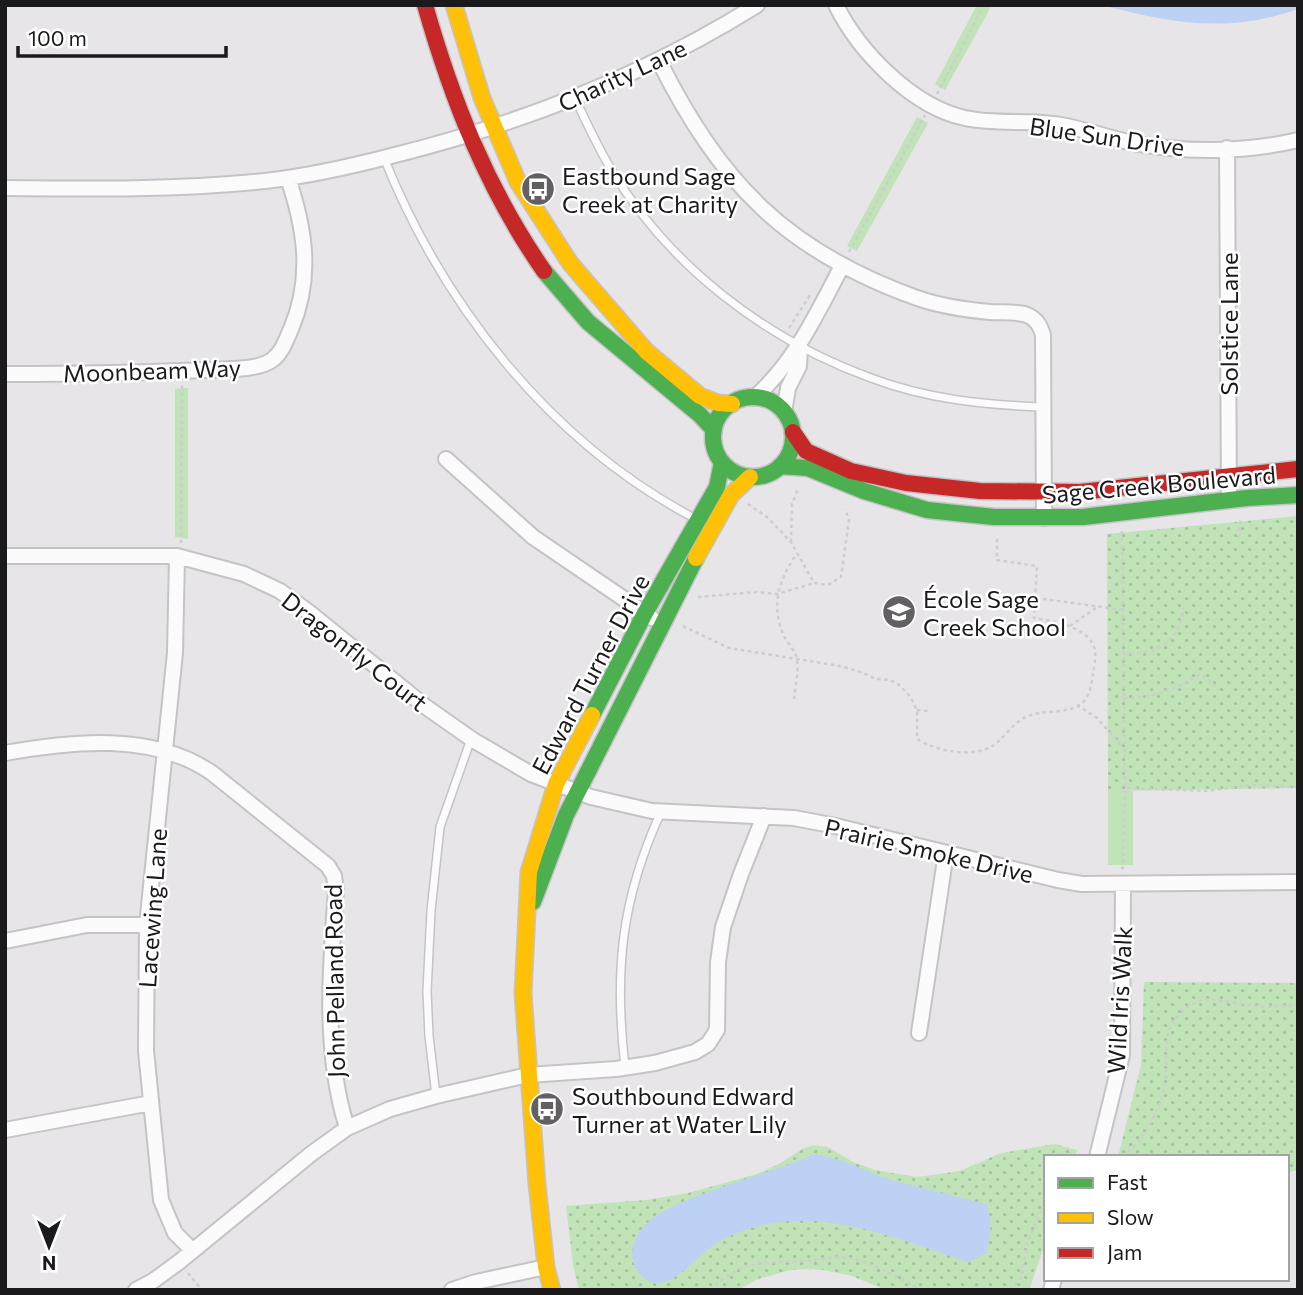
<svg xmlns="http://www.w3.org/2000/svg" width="1303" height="1295" font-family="Commissioner,sans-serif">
  <defs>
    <pattern id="park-dots" width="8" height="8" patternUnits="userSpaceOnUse" patternTransform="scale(1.75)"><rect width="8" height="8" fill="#c0e3b8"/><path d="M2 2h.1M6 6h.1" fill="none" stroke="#a4c29e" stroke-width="1.8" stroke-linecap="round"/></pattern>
  </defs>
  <rect width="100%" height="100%" fill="#e7e5e8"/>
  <!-- grass -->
  <path fill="#c0e3b8" d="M 977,5 L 992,5 L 945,90 L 935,84 Z
    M 917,117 L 928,123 L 857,251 L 847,246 Z
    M 188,388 L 188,539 L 175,537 L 175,389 Z
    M 1108,791 L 1133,791 L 1133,865 L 1108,865 Z"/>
  <!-- park -->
  <path fill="url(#park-dots)" d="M 1298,516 L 1298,788 L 1108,791 L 1107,534 Z
    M 1144,982 L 1298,983 L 1298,1170 L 1287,1173 L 1287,1157 L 1118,1157 L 1141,1065 Z
    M 1055,1144 L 1077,1150 L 1075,1157 L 1046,1157 L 1046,1241 L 1029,1290 L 886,1290 L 852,1276 L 823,1270 L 806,1269 L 790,1270 L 758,1279 L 738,1290 L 579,1290 L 573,1264 L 566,1206 L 646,1200 L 688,1193 L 757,1174 L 779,1164 L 802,1149 L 813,1145 L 828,1147 L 853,1162 L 875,1170 L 917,1177 L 960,1171 L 1001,1153 Z"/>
  <!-- water -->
  <path fill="#bcd1f4" d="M 1101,5 L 1298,5 L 1298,9 C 1226,34 1172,23 1101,5 Z
    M 815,1154 L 843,1161 L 887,1179 L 986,1204 C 993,1222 991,1234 986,1253 L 968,1262 C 886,1235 801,1196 718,1242 C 700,1252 678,1284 657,1283 C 649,1283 639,1275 636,1269 C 627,1251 635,1235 648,1222 C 671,1201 739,1182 770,1171 C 785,1166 800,1160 815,1154 Z"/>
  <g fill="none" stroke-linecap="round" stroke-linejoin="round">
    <!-- lane casing -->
    <g stroke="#c5c3c6" stroke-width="10">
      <path id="lane" d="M 575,98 C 586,122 597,146 611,169 C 669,266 766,340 871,378 C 926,399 985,405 1043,407
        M 384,158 C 444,307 551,443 696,519
        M 625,1067 C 614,972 621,899 661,812
        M 436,1096 L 429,1036 L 427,991 L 431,911 L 440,827 L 471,739"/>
    </g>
    <!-- street casing -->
    <g stroke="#c5c3c6" stroke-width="18">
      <path id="street" d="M 836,5 C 859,52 913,107 965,118 C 997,125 1029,119 1061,125 C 1083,129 1106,137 1128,142 C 1182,153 1244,153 1298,140
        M 659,61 C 721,184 786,251 917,298 C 940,306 967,310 990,312 C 1002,313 1016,311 1027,315 C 1037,319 1040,326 1043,335 L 1044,518
        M 1227,148 L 1229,500
        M 5,188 C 92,189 179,190 265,181 C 309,176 353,166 395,155 C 523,123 645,75 757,5
        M 5,374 C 71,374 137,373 204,370 C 222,369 257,371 272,360 C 282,353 286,340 291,329 C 313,277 305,229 288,178
        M 754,398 C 795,362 817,313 842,266
        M 784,412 L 788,388 L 799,366 L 800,346
        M 446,459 L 533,537 L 652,618
        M 5,556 L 177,556 L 244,574 L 280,591 L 310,613 L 426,707 L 473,740 L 531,774 L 591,797 L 652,811 L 794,818 L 836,826 L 1058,880 L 1082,884 L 1298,882
        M 177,556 L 175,653 L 147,925 L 146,1051 L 161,1200 L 175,1233 L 192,1250
        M 5,753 C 72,741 153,732 212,773 L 328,866 L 334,876 L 336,890 C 330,969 323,1051 347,1128
        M 5,941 L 87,925 L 147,925
        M 919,1033 L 946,853
        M 5,1130 L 151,1103
        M 1097,1157 L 1122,1055 L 1123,884
        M 136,1290 L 153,1281 L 179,1262 L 311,1154 L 347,1128 L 390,1109 L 436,1096 L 528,1075 L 616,1069 L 655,1063 L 695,1052 L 708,1044 L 717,1030 L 718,962 L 723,927 L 741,874 L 764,816
        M 452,1290 L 476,1282 L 546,1267
        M 1051,1290 L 1054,1279"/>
    </g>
    <!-- fast casing -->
    <g stroke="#c5c3c6" stroke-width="19">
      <path id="fast" d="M 544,271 L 588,322 L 700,415 L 714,430
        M713 437a40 40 0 1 1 80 0a40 40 0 1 1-80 0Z
        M 780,466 L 808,468 L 864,491 L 927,510 L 994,517 L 1083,517 L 1247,498 L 1298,495
        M 592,715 L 645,613 L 717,487 L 722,462
        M 533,902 L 566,815 L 696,558"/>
    </g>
    <!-- slow casing -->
    <g stroke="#c5c3c6" stroke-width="19">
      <path id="slow" d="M 454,5 L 482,98 L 518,182 L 570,263 L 646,351 L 700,396 L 718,403 L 732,404
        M 696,558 L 731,495 L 750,477
        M 552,1290 L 546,1267 L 537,1184 L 523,993 L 529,872 L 556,784 L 592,715"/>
    </g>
    <!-- jam casing -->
    <g stroke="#c5c3c6" stroke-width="19">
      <path id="jam" d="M 425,5 C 452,100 487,189 544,271
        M 793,432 L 806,451 L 851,471 L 906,483 L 980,491 L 1080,492 L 1298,469"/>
    </g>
    <!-- path -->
    <path stroke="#cecdce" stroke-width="2.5" stroke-dasharray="3.5 3.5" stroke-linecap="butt" d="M 937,94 L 984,5
      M 849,252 L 925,115
      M 789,328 L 810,295
      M 748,504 L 767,517 L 791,542 L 814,583 L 828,585 L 841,577 L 849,520 L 845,509
      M 1122,531 L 1125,788
      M 1238,538 L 1241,518
      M 791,542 L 792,504 L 798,489
      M 181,543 L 182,385
      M 698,597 L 757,592 L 777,594 L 814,583
      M 1036,598 L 1123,610
      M 683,626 L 729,648 L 840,666 L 861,672 L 876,679 L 890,680 L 898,684 L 910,696 L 917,710 L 917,739 C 936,751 973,759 994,745 C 1004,738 1011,726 1021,720 C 1039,707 1064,717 1082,703 C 1090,696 1092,683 1093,673 C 1094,667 1096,659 1095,652 C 1093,627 1052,621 1034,618 L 1037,566 L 997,560 L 997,536
      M 1070,626 L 1096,608
      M 1123,654 C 1156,654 1180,643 1183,608
      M 1124,698 C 1153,698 1176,689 1201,674 L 1216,686
      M 794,699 C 795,687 799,673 797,660 C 796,651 788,644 784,636 C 770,605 779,580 797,553
      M 1077,705 L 1097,718 L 1123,747
      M 917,710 L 928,711
      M 1121,868 L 1123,868 L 1125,788 L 1208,791 L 1250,785 L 1298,787
      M 1123,1157 C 1144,1140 1161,1109 1165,1083 C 1169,1057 1159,1032 1182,1012 C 1190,1004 1199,1000 1210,999 L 1263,1007 L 1298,1005
      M 188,1273 L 202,1290
      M 710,1290 C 743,1259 762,1263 805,1261 C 819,1260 834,1255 848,1258 C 876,1263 898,1279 923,1290
      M 1010,1290 L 1022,1277 L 1027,1243 L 1046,1200"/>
    <!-- lane -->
    <use href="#lane" stroke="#fbfbfc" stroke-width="7"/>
    <!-- street -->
    <use href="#street" stroke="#fbfbfc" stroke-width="14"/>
    <!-- fast -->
    <use href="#fast" stroke="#4caf50" stroke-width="16"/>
    <!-- slow -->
    <use href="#slow" stroke="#ffc107" stroke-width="16"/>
    <!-- jam -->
    <use href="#jam" stroke="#c62828" stroke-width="16"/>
  </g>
  <!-- icons -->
  <defs>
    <g id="bus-disc" transform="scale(1.75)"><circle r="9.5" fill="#626063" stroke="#fff"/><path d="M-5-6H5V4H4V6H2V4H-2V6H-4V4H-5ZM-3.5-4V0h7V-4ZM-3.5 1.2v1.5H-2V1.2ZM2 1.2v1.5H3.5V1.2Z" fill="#fff"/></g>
    <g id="school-disc" transform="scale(1.75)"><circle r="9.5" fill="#626063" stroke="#fff"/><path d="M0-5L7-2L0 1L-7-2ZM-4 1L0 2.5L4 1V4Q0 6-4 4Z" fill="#fff"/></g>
  </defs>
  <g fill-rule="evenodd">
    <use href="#bus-disc" x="538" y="189"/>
    <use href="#school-disc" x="899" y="612"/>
    <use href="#bus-disc" x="547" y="1109"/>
  </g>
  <g text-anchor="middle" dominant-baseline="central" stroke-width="5" stroke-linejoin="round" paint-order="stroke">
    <!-- street labels -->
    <g font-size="24" fill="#1a191b" stroke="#fff">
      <text transform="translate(622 75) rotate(-25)">Charity Lane</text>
      <text transform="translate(1107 136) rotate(8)">Blue Sun Drive</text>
      <text transform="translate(1228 324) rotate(-90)">Solstice Lane</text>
      <text transform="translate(152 370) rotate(-2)">Moonbeam Way</text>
      <text transform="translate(1159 484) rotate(-5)">Sage Creek Boulevard</text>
      <text transform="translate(355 651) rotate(38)">Dragonfly Court</text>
      <text transform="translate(590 674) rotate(-62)">Edward Turner Drive</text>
      <text transform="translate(929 850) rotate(13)">Prairie Smoke Drive</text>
      <text transform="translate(152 908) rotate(-86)">Lacewing Lane</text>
      <text transform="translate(334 981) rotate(-91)">John Pelland Road</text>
      <text transform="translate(1119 1000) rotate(-87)">Wild Iris Walk</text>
    </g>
    <!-- poi labels -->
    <g font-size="24" fill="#1a191b" stroke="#fff" text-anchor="start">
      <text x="562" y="175">Eastbound Sage<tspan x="562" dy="28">Creek at Charity</tspan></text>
      <text x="923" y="598">École Sage<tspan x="923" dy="28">Creek School</tspan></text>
      <text x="572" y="1095">Southbound Edward<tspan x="572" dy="28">Turner at Water Lily</tspan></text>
    </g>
  </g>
  <!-- border -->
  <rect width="1303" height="1295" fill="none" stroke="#1a191b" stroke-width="14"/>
  <!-- legend -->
  <rect x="1044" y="1155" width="245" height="126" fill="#ffffff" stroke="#a3a3a4" stroke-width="2"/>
  <rect x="1058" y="1178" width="35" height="10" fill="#4caf50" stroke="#a3a3a4" stroke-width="2"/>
  <text x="1107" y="1190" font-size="21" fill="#1a191b">Fast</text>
  <rect x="1058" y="1213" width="35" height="10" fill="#ffc107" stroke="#a3a3a4" stroke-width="2"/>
  <text x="1107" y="1225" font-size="21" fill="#1a191b">Slow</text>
  <rect x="1058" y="1248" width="35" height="10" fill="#c62828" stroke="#a3a3a4" stroke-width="2"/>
  <text x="1107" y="1260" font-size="21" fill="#1a191b">Jam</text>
  <!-- north arrow -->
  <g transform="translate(49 1246) rotate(180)" stroke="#ffffff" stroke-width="5" paint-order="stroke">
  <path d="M0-5L12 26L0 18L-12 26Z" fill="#1a191b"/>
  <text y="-10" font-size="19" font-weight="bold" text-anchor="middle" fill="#1a191b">N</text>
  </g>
  <!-- scale -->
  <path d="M18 46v10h208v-10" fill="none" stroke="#1a191b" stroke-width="3.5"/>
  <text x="28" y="46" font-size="21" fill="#1a191b" stroke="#ffffff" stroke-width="5" paint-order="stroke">100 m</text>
</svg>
